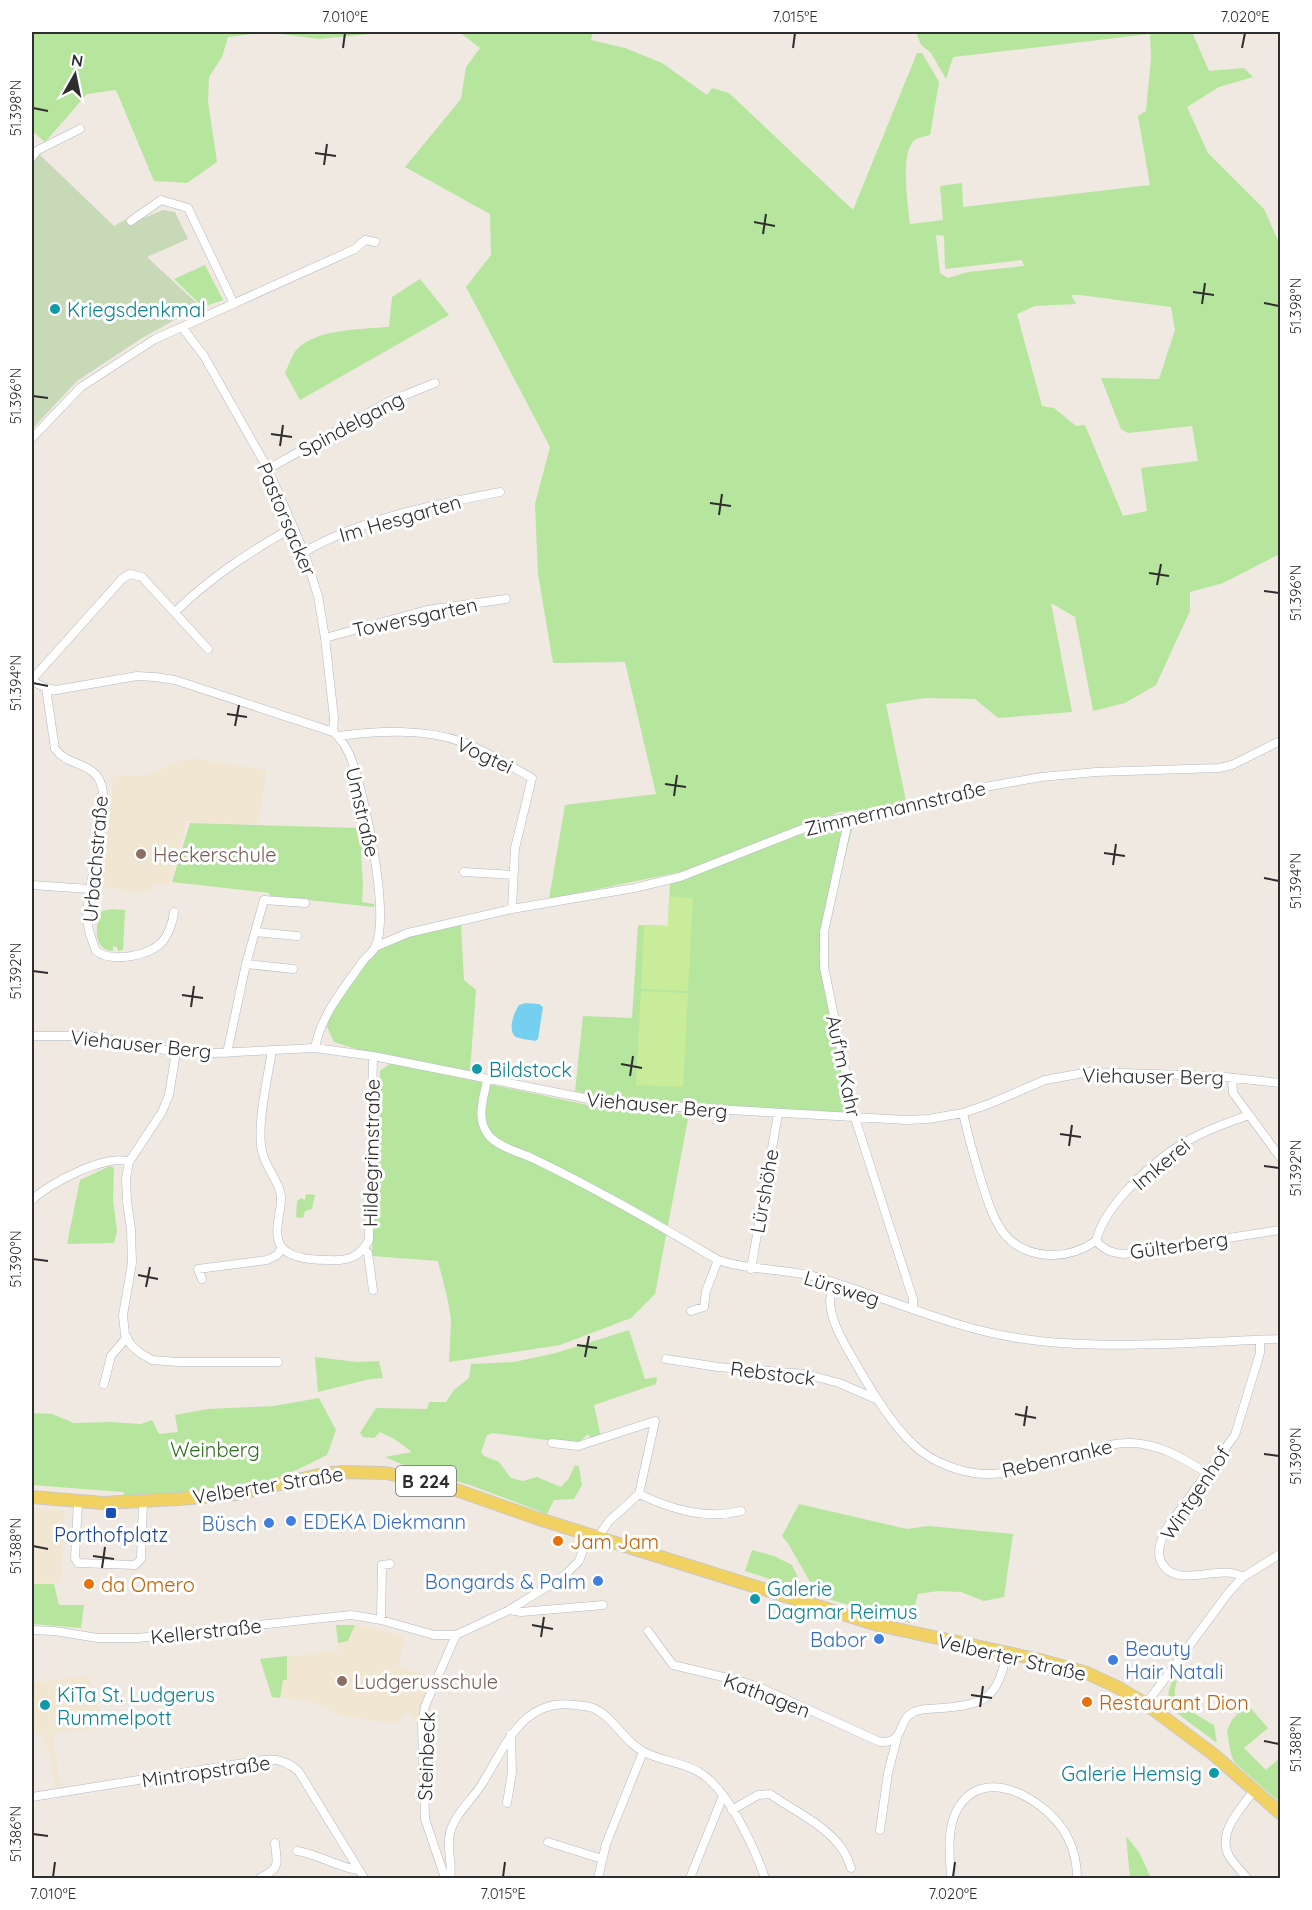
<svg xmlns="http://www.w3.org/2000/svg" width="1312" height="1910" font-family="Quicksand,sans-serif">
  <rect width="100%" height="100%" fill="#efe9e1"/>
  <!-- education -->
  <path fill="#f0e6d1" d="M 191,758 L 267,770 L 258,824 L 187,822 L 169,886 L 155,884 L 149,891 L 135,893 L 124,892 L 124,889 L 99,886 L 112,799 L 113,776 L 149,775 L 177,762 Z
    M 33,1508 L 65,1511 L 61,1583 L 32,1583 Z
    M 336,1625 L 357,1625 L 405,1636 L 398,1667 L 421,1674 L 416,1688 L 426,1692 L 420,1708 L 417,1722 L 408,1712 L 396,1724 L 340,1715 L 312,1701 L 272,1697 L 260,1659 L 339,1651 Z
    M 89,1676 L 105,1727 L 52,1733 L 61,1788 L 55,1789 L 49,1752 L 42,1734 L 32,1735 L 32,1683 Z"/>
  <!-- green -->
  <path fill="#b6e59e" fill-rule="evenodd" d="M 32,32 L 391,32 L 319,39 L 267,32 L 228,37 L 222,57 L 209,77 L 208,101 L 217,162 L 187,183 L 154,181 L 116,90 L 87,94 L 45,142 L 32,131 Z
    M 459,32 L 593,32 L 591,40 L 625,48 L 662,63 L 707,95 L 712,88 L 729,93 L 853,210 L 917,53 L 922,53 L 939,82 L 930,135 C 926,136 920,137 916,139 C 899,150 908,205 910,224 L 943,220 L 940,186 L 962,183 L 963,207 L 1150,185 L 1138,116 L 1146,111 L 1151,58 L 1150,34 L 953,57 L 946,79 L 931,53 L 921,45 L 916,32 L 1192,32 L 1209,71 L 1244,68 L 1253,77 L 1219,87 L 1187,107 L 1208,153 L 1264,209 L 1280,245 L 1280,554 L 1223,583 L 1190,592 L 1190,611 L 1156,685 L 1125,703 L 1093,711 L 1075,617 L 1051,603 L 1072,712 L 998,718 L 975,699 L 925,698 L 886,704 L 907,806 L 839,812 L 690,870 L 549,899 L 565,805 L 656,794 L 625,662 L 553,663 L 538,574 L 535,504 L 550,447 L 466,287 L 491,255 L 490,214 L 405,167 L 461,99 L 466,67 L 480,48 ZM 936,235 L 944,236 L 945,269 L 1022,260 L 1024,266 L 968,272 L 948,278 L 940,273 ZM 1071,295 L 1080,295 L 1171,307 L 1175,330 L 1159,379 L 1101,378 L 1121,429 L 1128,433 L 1192,426 L 1198,461 L 1141,468 L 1147,511 L 1123,516 L 1085,425 L 1076,426 L 1054,408 L 1042,406 L 1017,314 L 1035,306 L 1076,304 Z
    M 205,265 L 223,300 L 203,307 L 174,279 Z
    M 420,279 L 449,315 L 300,400 L 285,373 C 289,365 292,354 298,348 C 318,329 362,329 389,327 L 392,297 Z
    M 855,818 L 819,956 L 851,1114 L 695,1103 L 609,1099 L 575,1091 L 583,1016 L 632,1018 L 638,925 L 668,926 L 670,884 L 795,836 L 838,825 Z
    M 190,823 L 359,828 L 360,834 L 364,835 L 366,847 L 361,852 L 363,887 L 362,902 L 374,904 L 374,907 L 270,896 L 269,893 L 172,882 Z
    M 112,909 L 125,910 L 123,950 L 118,951 L 117,947 L 113,946 L 113,951 C 92,950 95,924 102,911 Z
    M 461,924 L 464,980 L 476,990 L 470,1071 L 359,1050 L 334,1042 L 327,1027 L 329,1017 L 376,950 L 409,936 Z
    M 391,1063 L 606,1109 L 689,1114 L 655,1294 L 631,1318 L 560,1345 L 449,1362 L 451,1320 L 448,1301 L 438,1261 L 372,1256 L 374,1176 L 380,1071 Z
    M 110,1166 L 114,1168 L 113,1200 L 117,1231 L 114,1243 L 67,1244 L 80,1180 Z
    M 306,1194 L 315,1195 L 312,1209 L 305,1211 L 303,1218 L 296,1217 L 297,1201 L 301,1198 L 305,1200 Z
    M 629,1330 L 645,1379 L 657,1377 L 656,1384 L 594,1405 L 601,1437 L 591,1438 L 588,1434 L 577,1444 L 493,1433 L 487,1435 L 481,1452 L 484,1456 L 499,1462 L 511,1478 L 523,1481 L 537,1477 L 561,1487 L 569,1478 L 575,1465 L 579,1466 L 582,1485 L 574,1499 L 554,1500 L 547,1514 L 470,1485 L 413,1469 L 385,1457 L 412,1452 L 396,1440 L 380,1432 L 374,1438 L 363,1437 L 360,1433 L 376,1408 L 427,1409 L 429,1402 L 446,1402 L 454,1390 L 469,1378 L 471,1364 L 514,1362 L 556,1353 Z
    M 315,1357 L 357,1362 L 379,1361 L 383,1378 L 370,1379 L 318,1392 Z
    M 319,1398 L 336,1430 L 327,1455 C 312,1462 296,1471 281,1476 C 233,1492 173,1494 124,1495 L 123,1492 L 32,1485 L 32,1413 L 52,1414 L 74,1423 L 111,1422 L 141,1424 L 152,1420 L 159,1434 L 178,1432 L 175,1415 L 208,1409 L 274,1406 Z
    M 799,1504 L 907,1529 L 929,1526 L 1013,1534 L 1004,1597 L 984,1601 L 961,1592 L 938,1591 L 918,1594 L 910,1623 L 818,1596 L 789,1545 L 782,1536 Z
    M 752,1550 L 774,1556 L 792,1565 L 804,1590 L 745,1571 Z
    M 32,1584 L 54,1584 L 59,1605 L 84,1605 L 81,1628 L 32,1624 Z
    M 336,1625 L 355,1625 L 348,1641 L 338,1643 Z
    M 287,1656 L 287,1680 L 283,1680 L 280,1698 L 272,1697 L 260,1659 Z
    M 1173,1679 L 1177,1681 C 1176,1685 1174,1690 1175,1695 C 1178,1706 1204,1719 1214,1725 L 1217,1743 L 1170,1708 C 1166,1697 1169,1689 1173,1679 Z
    M 1247,1704 L 1268,1728 L 1244,1748 L 1266,1770 L 1280,1758 L 1280,1803 L 1234,1762 L 1230,1750 L 1227,1730 L 1232,1720 Z
    M 1126,1836 L 1139,1852 L 1151,1878 L 1130,1878 Z"/>
  <!-- cemetery -->
  <path fill="#c8d9b8" d="M 39,154 L 114,226 L 130,217 L 134,222 L 163,210 L 175,212 L 188,239 L 147,257 L 202,308 L 180,317 L 142,338 L 77,381 L 32,429 L 32,162 Z"/>
  <!-- pitch -->
  <path fill="#c9ec9a" d="M 669,896 L 693,898 L 688,991 L 641,989 L 644,925 L 668,926 Z
    M 641,991 L 688,993 L 683,1087 L 636,1085 Z"/>
  <!-- water -->
  <path fill="#75cff0" d="M 526,1003 L 539,1004 L 543,1007 L 538,1039 L 535,1041 C 530,1040 521,1039 516,1037 C 507,1031 514,1012 519,1005 Z"/>
  <g fill="none" stroke-linecap="round" stroke-linejoin="round">
    <!-- street casing -->
    <g stroke="#b4b7c1" stroke-width="9">
      <path id="street" d="M 32,157 L 38,150 L 80,129
        M 131,221 L 161,200 L 188,208 L 234,304
        M 182,327 L 204,356 L 268,469 L 304,552 L 318,596 L 325,638 L 334,718 L 333,732
        M 32,438 L 81,387 L 155,339 L 355,249 L 365,240 L 375,242
        M 268,469 L 390,401 L 435,383
        M 304,552 C 363,518 433,505 500,492
        M 175,612 C 212,576 248,553 293,527
        M 325,638 L 427,610 L 506,599
        M 32,681 L 46,688 L 56,690 L 137,676 L 155,677 L 175,680 L 333,732 C 343,740 350,754 354,767 C 365,800 391,916 375,947 C 373,952 367,956 363,961 C 344,988 321,1015 315,1048
        M 32,681 L 36,675 L 122,579 L 130,574 L 142,577 L 208,649
        M 46,688 L 55,749 C 66,764 87,763 97,776 C 118,803 82,889 88,925 C 89,934 93,943 96,951 C 112,963 149,956 162,942 C 169,934 173,921 174,912
        M 339,736 C 378,731 424,728 462,742 C 487,751 510,766 532,778 L 515,848 L 512,909
        M 846,817 L 846,831 L 824,932 L 824,967 L 855,1118 L 913,1299 L 913,1309
        M 464,872 L 513,875
        M 32,885 L 90,889
        M 255,932 L 297,936
        M 375,947 L 408,933 L 512,909 L 634,888 L 680,877 L 820,822 L 891,811 L 985,787 L 1041,777 L 1096,772 L 1219,768 L 1232,765 L 1280,741
        M 246,964 L 293,969
        M 32,1036 L 90,1036 L 176,1052 L 215,1053 L 315,1048 L 373,1056 L 609,1103 L 906,1120 L 928,1119 L 963,1113 L 989,1104 L 1045,1080 L 1089,1072 L 1216,1076 L 1280,1083
        M 272,1050 C 268,1077 255,1130 263,1155 C 267,1169 279,1181 281,1196 C 282,1212 272,1232 281,1246 C 289,1259 314,1260 328,1260 C 348,1261 359,1258 369,1240 L 373,1056
        M 176,1052 L 169,1095 L 162,1112 L 129,1162 L 126,1178 L 127,1201 L 131,1230 L 132,1263 L 123,1315 L 125,1335 L 131,1345 L 140,1353 L 152,1360 L 178,1362 L 278,1362
        M 227,1053 L 246,964 L 264,900 L 305,903
        M 1232,1078 L 1233,1093 L 1280,1157
        M 487,1080 C 484,1097 476,1117 487,1133 C 496,1147 520,1152 534,1159 C 597,1189 658,1225 718,1260 C 750,1271 784,1268 817,1277 C 883,1296 948,1327 1017,1338 C 1099,1351 1197,1342 1280,1339
        M 963,1113 C 968,1136 974,1157 981,1180 C 993,1218 1002,1252 1049,1255 C 1066,1256 1081,1251 1096,1241 C 1105,1250 1111,1253 1124,1254 L 1280,1230
        M 32,1200 C 47,1184 108,1153 129,1162
        M 1096,1241 C 1105,1204 1156,1158 1189,1140 C 1208,1129 1229,1122 1249,1115
        M 364,1249 L 368,1253 L 373,1290
        M 751,1269 L 778,1114
        M 202,1279 L 198,1269 L 267,1260 L 277,1255 L 282,1248
        M 835,1283 C 833,1288 831,1294 830,1300 C 830,1324 849,1351 860,1371 C 873,1394 895,1428 914,1445 C 931,1462 961,1473 985,1474 C 1010,1475 1036,1464 1060,1458 C 1083,1452 1108,1442 1132,1443 C 1160,1444 1184,1459 1207,1473
        M 691,1311 L 704,1307 L 706,1291 L 718,1260
        M 666,1359 L 718,1367 L 805,1374 L 839,1383 L 876,1399
        M 104,1384 L 111,1356 L 127,1337
        M 552,1443 L 578,1446 L 655,1421 L 639,1494 L 609,1521 L 599,1536
        M 639,1494 C 671,1509 705,1520 741,1511
        M 78,1502 L 75,1558 L 78,1563 L 135,1565 L 141,1559 L 143,1502
        M 1243,1577 C 1220,1563 1179,1589 1163,1565 C 1155,1553 1161,1540 1166,1529 L 1235,1435 L 1260,1353 L 1260,1340
        M 509,1610 L 521,1612 L 603,1605
        M 381,1620 L 382,1565 L 390,1564
        M 32,1630 L 54,1631 L 98,1638 L 138,1638 L 351,1615 L 381,1620 L 434,1635 L 456,1635 L 509,1610 L 564,1576 L 579,1561 L 589,1534
        M 648,1631 L 673,1665 L 740,1681 L 759,1687 L 880,1742 C 907,1743 896,1720 914,1712 C 922,1708 933,1709 942,1708 C 987,1704 997,1698 1007,1653
        M 1146,1704 L 1229,1592 L 1243,1577 L 1280,1554
        M 32,1797 L 263,1760 C 278,1758 289,1762 299,1772 L 364,1878
        M 507,1803 L 512,1772 L 511,1734
        M 732,1810 L 758,1795 L 770,1794 C 794,1811 826,1825 843,1850 C 846,1855 849,1862 851,1868
        M 880,1830 L 888,1773 L 897,1738
        M 548,1842 L 602,1859
        M 297,1851 C 318,1854 337,1867 358,1870
        M 260,1878 C 281,1867 277,1865 275,1843
        M 445,1878 L 425,1819 L 422,1725 L 425,1706 L 456,1635
        M 450,1878 C 453,1864 446,1848 450,1833 C 454,1815 472,1800 482,1784 C 504,1749 522,1697 575,1705 C 580,1706 588,1706 593,1708 C 614,1717 624,1742 644,1752 C 661,1761 682,1762 699,1772 C 728,1789 754,1847 765,1878
        M 598,1878 L 606,1844 L 643,1752
        M 690,1878 L 723,1796
        M 951,1878 C 950,1856 946,1831 957,1810 C 984,1760 1051,1803 1068,1838 C 1074,1850 1077,1865 1077,1878
        M 1247,1878 C 1241,1871 1234,1864 1229,1856 C 1216,1832 1242,1808 1255,1789"/>
    </g>
    <!-- primary casing -->
    <g stroke="#c9c9c9" stroke-width="14">
      <path id="primary" d="M 32,1497 L 103,1503 L 179,1499 L 236,1494 L 324,1474 L 343,1472 L 386,1473 L 442,1485 L 536,1518 L 878,1625 L 1040,1660 L 1087,1673 L 1117,1687 L 1146,1704 L 1213,1754 L 1280,1813"/>
    </g>
    <!-- street -->
    <use href="#street" stroke="#fff" stroke-width="8"/>
    <!-- primary -->
    <use href="#primary" stroke="#f2d163" stroke-width="12"/>
  </g>
  <!-- ticks -->
  <path fill="none" stroke="#2e2e2e" stroke-width="2" d="M 343,48 L 345,33M 793,48 L 795,33M 1242,48 L 1245,33M 33,108 L 48,111M 315,153 L 336,156M 324,165 L 327,144M 754,222 L 775,226M 763,234 L 766,214M 1193,292 L 1214,295M 1264,303 L 1279,306M 1202,304 L 1205,283M 33,396 L 48,398M 271,434 L 292,437M 280,446 L 283,425M 710,503 L 731,506M 719,515 L 722,494M 1149,573 L 1169,576M 1157,585 L 1161,564M 1264,591 L 1279,593M 33,683 L 48,686M 227,714 L 247,717M 235,726 L 239,705M 665,784 L 686,787M 674,796 L 677,775M 1104,853 L 1125,856M 1113,865 L 1116,844M 1264,878 L 1279,881M 33,971 L 48,973M 182,995 L 203,998M 191,1007 L 194,986M 621,1064 L 642,1068M 630,1076 L 633,1056M 1060,1134 L 1081,1137M 1069,1146 L 1072,1125M 1264,1166 L 1279,1168M 33,1259 L 48,1261M 138,1275 L 158,1279M 146,1287 L 150,1267M 577,1345 L 597,1348M 585,1357 L 589,1336M 1015,1414 L 1036,1418M 1024,1426 L 1027,1406M 1264,1454 L 1279,1456M 33,1546 L 48,1549M 93,1556 L 114,1559M 102,1568 L 105,1547M 532,1625 L 553,1629M 541,1637 L 544,1617M 971,1695 L 992,1698M 980,1707 L 983,1686M 1264,1741 L 1279,1744M 33,1834 L 48,1836M 53,1877 L 55,1862M 503,1877 L 505,1862M 953,1877 L 955,1862"/>
  <!-- markers -->
  <g fill="#0f9aa8" stroke="#fff" stroke-width="2">
    <circle cx="55" cy="309" r="6"/>
    <circle cx="477" cy="1069" r="6"/>
    <circle cx="755" cy="1599" r="6"/>
    <circle cx="45" cy="1705" r="6"/>
    <circle cx="1214" cy="1773" r="6"/>
  </g>
  <g fill="#8d6e63" stroke="#fff" stroke-width="2">
    <circle cx="141" cy="854" r="6"/>
    <circle cx="342" cy="1681" r="6"/>
  </g>
  <rect fill="#1a4fb4" stroke="#fff" stroke-width="2" x="105" y="1507" width="12" height="12" rx="3"/>
  <g fill="#3f7fe0" stroke="#fff" stroke-width="2">
    <circle cx="291" cy="1521" r="6"/>
    <circle cx="269" cy="1523" r="6"/>
    <circle cx="598" cy="1581" r="6"/>
    <circle cx="879" cy="1639" r="6"/>
    <circle cx="1113" cy="1660" r="6"/>
  </g>
  <g fill="#e8710a" stroke="#fff" stroke-width="2">
    <circle cx="558" cy="1541" r="6"/>
    <circle cx="89" cy="1584" r="6"/>
    <circle cx="1087" cy="1702" r="6"/>
  </g>
  <g text-anchor="middle" dominant-baseline="central" stroke-width="6" stroke-linejoin="round" paint-order="stroke">
    <!-- shield labels -->
    <rect fill="#fff" stroke="#6d6d6d" stroke-width="1.5" x="396" y="1466" width="60" height="30" rx="4.5"/>
    <g font-size="18" font-weight="bold" fill="#2e2e2e">
      <text x="426" y="1481">B 224</text>
    </g>
    <!-- culture labels -->
    <g font-size="20" fill="#0d838f" stroke="#fff" text-anchor="start">
      <text x="67" y="309">Kriegsdenkmal</text>
      <text x="489" y="1069">Bildstock</text>
      <text x="767" y="1588">Galerie<tspan x="767" dy="23">Dagmar Reimus</tspan></text>
      <text x="57" y="1694">KiTa St. Ludgerus<tspan x="57" dy="23">Rummelpott</tspan></text>
      <text x="1202" y="1773" text-anchor="end">Galerie Hemsig</text>
    </g>
    <!-- street labels -->
    <g font-size="20" fill="#2e2e2e" stroke="#fff">
      <text transform="translate(351 424) rotate(-28)">Spindelgang</text>
      <text transform="translate(400 518) rotate(-16)">Im Hesgarten</text>
      <text transform="translate(287 519) rotate(67)">Pastorsacker</text>
      <text transform="translate(415 617) rotate(-12)">Towersgarten</text>
      <text transform="translate(485 755) rotate(25)">Vogtei</text>
      <text transform="translate(895 808) rotate(-13)">Zimmermannstraße</text>
      <text transform="translate(363 812) rotate(77)">Umstraße</text>
      <text transform="translate(95 859) rotate(-85)">Urbachstraße</text>
      <text transform="translate(141 1044) rotate(6)">Viehauser Berg</text>
      <text transform="translate(844 1066) rotate(78)">Auf'm Kahr</text>
      <text transform="translate(1153 1076) rotate(1)">Viehauser Berg</text>
      <text transform="translate(657 1105) rotate(5)">Viehauser Berg</text>
      <text transform="translate(371 1153) rotate(-89)">Hildegrimstraße</text>
      <text transform="translate(1161 1164) rotate(-40)">Imkerei</text>
      <text transform="translate(764 1191) rotate(-80)">Lürshöhe</text>
      <text transform="translate(1179 1245) rotate(-8)">Gülterberg</text>
      <text transform="translate(842 1288) rotate(17)">Lürsweg</text>
      <text transform="translate(773 1373) rotate(7)">Rebstock</text>
      <text transform="translate(1057 1458) rotate(-13)">Rebenranke</text>
      <text transform="translate(268 1485) rotate(-9)">Velberter Straße</text>
      <text transform="translate(1195 1493) rotate(-56)">Wintgenhof</text>
      <text transform="translate(206 1631) rotate(-6)">Kellerstraße</text>
      <text transform="translate(1012 1657) rotate(13)">Velberter Straße</text>
      <text transform="translate(767 1695) rotate(21)">Kathagen</text>
      <text transform="translate(426 1756) rotate(-88)">Steinbeck</text>
      <text transform="translate(206 1771) rotate(-8)">Mintropstraße</text>
    </g>
    <!-- education labels -->
    <g font-size="20" fill="#785e54" stroke="#fff" text-anchor="start">
      <text x="153" y="854">Heckerschule</text>
      <text x="354" y="1681">Ludgerusschule</text>
    </g>
    <!-- park labels -->
    <g font-size="20" fill="#2c6e1b" stroke="#fff">
      <text x="215" y="1449">Weinberg</text>
    </g>
    <!-- shop labels -->
    <g font-size="20" fill="#366cbe" stroke="#fff" text-anchor="end">
      <text x="303" y="1521" text-anchor="start">EDEKA Diekmann</text>
      <text x="257" y="1523">Büsch</text>
      <text x="586" y="1581">Bongards &amp; Palm</text>
      <text x="867" y="1639">Babor</text>
      <text x="1125" y="1648" text-anchor="start">Beauty<tspan x="1125" dy="23">Hair Natali</tspan></text>
    </g>
    <!-- transit labels -->
    <g font-size="20" fill="#164399" stroke="#fff">
      <text x="111" y="1534">Porthofplatz</text>
    </g>
    <!-- food labels -->
    <g font-size="20" fill="#c56008" stroke="#fff" text-anchor="start">
      <text x="570" y="1541">Jam Jam</text>
      <text x="101" y="1584">da Omero</text>
      <text x="1099" y="1702">Restaurant Dion</text>
    </g>
  </g>
  <!-- border -->
  <rect width="1312" height="1910" fill="none" stroke="#ffffff" stroke-width="66"/>
  <!-- north arrow -->
  <g transform="translate(75 75) rotate(9)" stroke="#ffffff" stroke-width="4.5" paint-order="stroke">
  <path d="M0-4.5L10 22L0 15L-10 22Z" fill="#2e2e2e"/>
  <text y="-9" font-size="16" font-weight="bold" text-anchor="middle" fill="#2e2e2e">N</text>
  </g>
  <rect x="33" y="33" width="1246" height="1844" fill="none" stroke="#2e2e2e" stroke-width="2"/>
  <g font-size="15" text-anchor="middle" fill="#2e2e2e">
    <text x="345" y="22">7.010°E</text>
    <text x="795" y="22">7.015°E</text>
    <text x="1245" y="22">7.020°E</text>
    <text transform="translate(16 108) rotate(-90)" y="5">51.398°N</text>
    <text transform="translate(1296 306) rotate(-90)" y="5">51.398°N</text>
    <text transform="translate(16 396) rotate(-90)" y="5">51.396°N</text>
    <text transform="translate(1296 593) rotate(-90)" y="5">51.396°N</text>
    <text transform="translate(16 683) rotate(-90)" y="5">51.394°N</text>
    <text transform="translate(1296 881) rotate(-90)" y="5">51.394°N</text>
    <text transform="translate(16 971) rotate(-90)" y="5">51.392°N</text>
    <text transform="translate(1296 1168) rotate(-90)" y="5">51.392°N</text>
    <text transform="translate(16 1259) rotate(-90)" y="5">51.390°N</text>
    <text transform="translate(1296 1456) rotate(-90)" y="5">51.390°N</text>
    <text transform="translate(16 1546) rotate(-90)" y="5">51.388°N</text>
    <text transform="translate(1296 1744) rotate(-90)" y="5">51.388°N</text>
    <text transform="translate(16 1834) rotate(-90)" y="5">51.386°N</text>
    <text x="53" y="1899">7.010°E</text>
    <text x="503" y="1899">7.015°E</text>
    <text x="953" y="1899">7.020°E</text>
  </g>
</svg>
